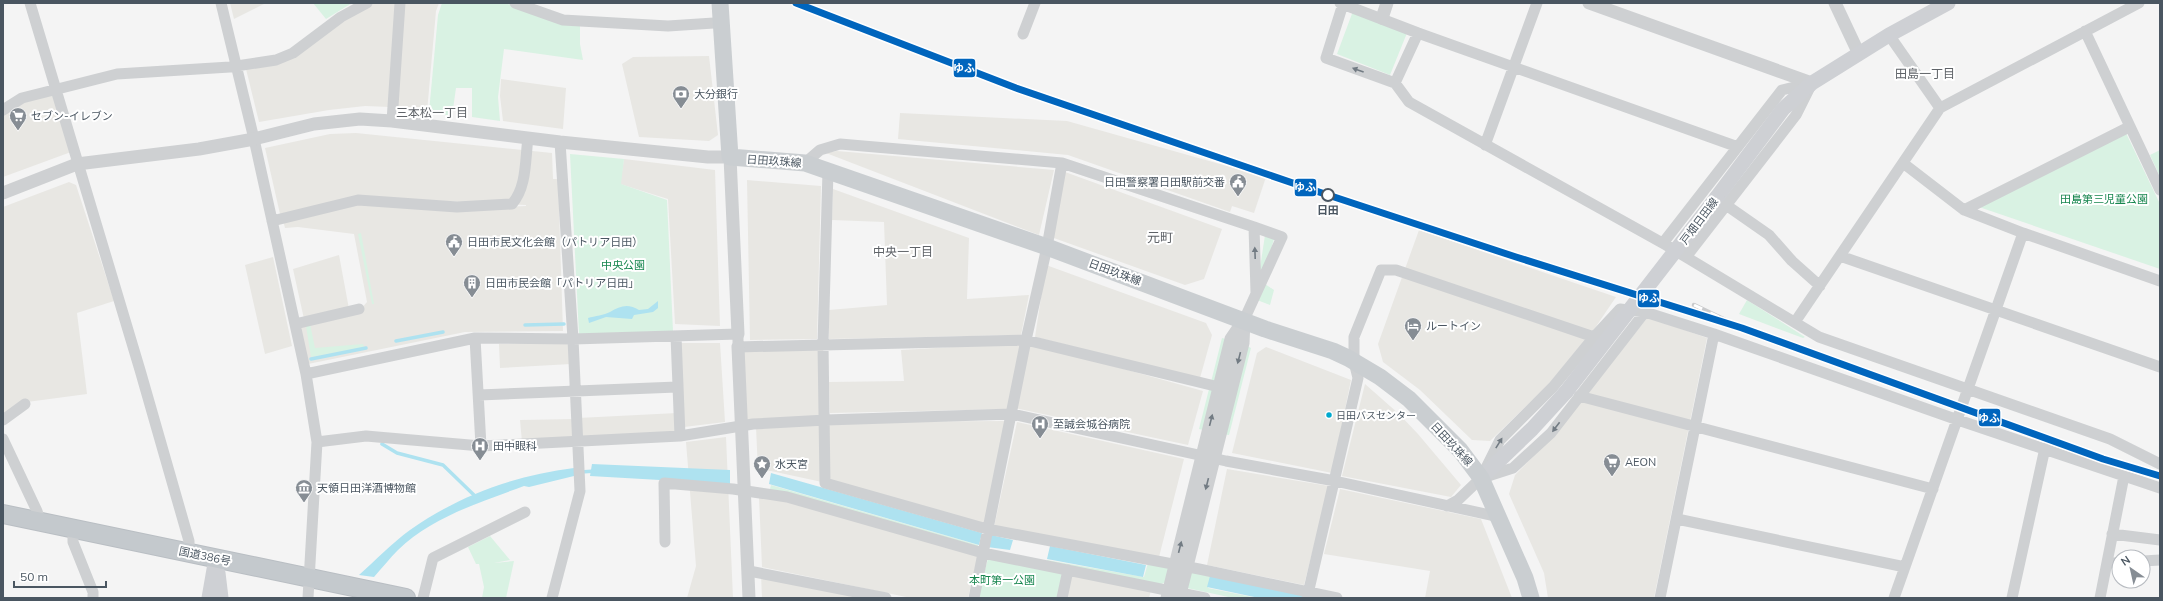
<svg xmlns="http://www.w3.org/2000/svg" width="2163" height="601" font-family="Mulish,'Noto Sans JP',sans-serif">
  <rect width="100%" height="100%" fill="#f4f4f4"/>
  <!-- commercial -->
  <path fill="#e8e7e3" d="M 230,3 L 266,3 L 234,19 Z
    M 373,3 L 397,3 L 390,107 L 365,106 L 329,110 L 259,122 L 246,69 L 277,63 L 343,19 Z
    M 401,3 L 439,3 L 436,11 L 427,112 L 394,109 Z
    M 709,56 L 718,135 L 709,141 L 639,137 L 622,64 L 633,57 Z
    M 501,79 L 566,88 L 563,129 L 503,121 L 500,96 Z
    M 53,94 L 71,152 L 3,177 L 3,113 L 28,100 Z
    M 900,113 L 1067,121 L 1266,177 L 1254,213 L 1232,206 L 1230,212 L 1068,155 L 898,139 Z
    M 356,133 L 552,153 L 553,179 L 558,179 L 563,331 L 465,332 L 308,364 L 300,324 L 360,310 L 367,302 L 354,234 L 298,227 L 285,228 L 283,220 L 358,202 L 455,209 L 526,206 L 526,205 L 357,197 L 280,214 L 265,148 L 330,134 Z
    M 837,151 L 1054,170 L 1039,235 L 826,153 Z
    M 624,159 L 715,170 L 720,326 L 675,324 L 668,199 L 620,184 Z
    M 1065,172 L 1222,229 L 1204,279 L 1185,285 L 1051,237 Z
    M 747,180 L 821,186 L 817,339 L 750,340 Z
    M 69,182 L 76,185 L 114,301 L 77,313 L 87,394 L 27,402 L 3,417 L 3,207 Z
    M 833,189 L 969,238 L 967,299 L 1029,295 L 1021,335 L 829,339 L 829,310 L 887,305 L 884,222 L 832,220 Z
    M 1419,230 L 1616,297 L 1595,328 L 1548,385 L 1490,441 L 1472,440 L 1420,390 L 1383,362 L 1378,344 Z
    M 339,255 L 349,309 L 304,319 L 293,269 Z
    M 273,257 L 292,346 L 265,354 L 245,265 Z
    M 1046,265 L 1206,323 L 1212,335 L 1200,378 L 1035,337 Z
    M 1648,317 L 1707,338 L 1654,598 L 1548,598 L 1544,573 L 1509,494 L 1515,475 L 1549,440 Z
    M 571,342 L 571,364 L 500,368 L 499,344 Z
    M 1027,342 L 1203,391 L 1188,445 L 1015,408 Z
    M 680,343 L 720,343 L 725,422 L 684,427 Z
    M 1023,343 L 1011,409 L 830,413 L 829,382 L 904,381 L 901,350 Z
    M 823,344 L 826,420 L 742,426 L 738,347 Z
    M 1266,347 L 1351,380 L 1332,473 L 1232,453 L 1257,353 Z
    M 1365,384 L 1399,414 L 1418,434 L 1461,485 L 1451,497 L 1342,476 Z
    M 677,413 L 678,435 L 579,440 L 578,418 Z
    M 574,419 L 575,439 L 522,442 L 520,420 Z
    M 1006,421 L 984,523 L 827,482 L 828,422 Z
    M 1017,422 L 1184,459 L 1159,557 L 994,527 Z
    M 823,423 L 822,482 L 771,471 L 758,471 L 756,427 Z
    M 726,437 L 733,598 L 687,598 L 696,566 L 686,442 Z
    M 1227,469 L 1329,486 L 1304,585 L 1207,565 Z
    M 1340,489 L 1481,519 L 1512,598 L 1425,598 L 1430,571 L 1324,554 Z
    M 759,497 L 781,499 L 978,555 L 968,598 L 911,598 L 762,567 Z
    M 1071,574 L 1151,590 L 1149,598 L 1065,598 Z
    M 761,575 L 878,598 L 762,598 Z"/>
  <!-- green -->
  <path fill="#d9f2e3" d="M 313,3 L 352,3 L 326,19 Z
    M 442,3 L 505,3 L 560,22 L 580,25 L 580,44 L 583,60 L 504,49 L 498,97 L 500,121 L 472,117 L 472,88 L 456,88 L 452,116 L 429,112 L 438,15 Z
    M 1353,11 L 1407,33 L 1390,75 L 1337,54 Z
    M 2126,133 L 2160,204 L 2160,269 L 1979,207 Z
    M 2160,150 L 2160,177 L 2150,155 Z
    M 570,154 L 624,159 L 621,184 L 667,200 L 673,331 L 579,334 Z
    M 361,233 L 374,304 L 372,304 L 358,234 Z
    M 1265,235 L 1274,239 L 1264,272 L 1259,275 Z
    M 1265,284 L 1274,290 L 1270,305 L 1257,300 Z
    M 1747,300 L 1805,337 L 1803,338 L 1739,314 Z
    M 310,324 L 315,348 L 363,344 L 364,347 L 311,357 L 306,326 Z
    M 1222,338 L 1229,340 L 1218,384 L 1211,382 Z
    M 1245,345 L 1251,348 L 1229,435 L 1222,434 Z
    M 1209,389 L 1217,391 L 1207,431 L 1199,429 Z
    M 771,485 L 978,545 L 977,550 L 769,493 Z
    M 490,536 L 510,560 L 494,563 L 514,561 L 506,598 L 482,598 L 484,587 L 479,564 L 476,564 L 468,547 Z
    M 988,559 L 1062,573 L 1057,598 L 977,598 Z
    M 1047,560 L 1144,577 L 1148,563 L 1165,564 L 1169,571 L 1166,582 L 1161,584 L 1046,563 Z
    M 1187,571 L 1211,576 L 1208,588 L 1257,598 L 1233,598 L 1187,588 Z"/>
  <!-- water -->
  <path fill="#aee2f0" d="M 658,301 L 658,308 L 653,312 L 634,315 L 632,319 L 606,317 L 589,323 L 588,318 C 595,316 604,315 610,312 C 620,306 628,303 639,310 L 648,309 Z
    M 592,464 L 730,470 L 730,484 L 590,476 Z
    M 574,468 L 574,476 L 529,487 L 524,486 C 481,502 432,517 398,550 C 390,558 382,568 374,577 L 359,575 C 376,560 392,543 410,530 C 460,495 513,476 574,468 Z
    M 771,473 L 982,533 L 979,545 L 769,484 Z
    M 991,535 L 1013,540 L 1010,550 L 987,547 Z
    M 1050,546 L 1146,565 L 1143,577 L 1047,559 Z
    M 1210,576 L 1304,595 L 1303,598 L 1259,598 L 1207,587 Z"/>
  <g fill="none" stroke-linecap="round" stroke-linejoin="round">
    <!-- stream -->
    <path stroke="#aee2f0" stroke-width="3.5" d="M 525,325 L 564,324
      M 396,341 L 443,332
      M 311,359 L 366,348
      M 382,444 L 397,453 L 443,465 L 476,497
      M 581,472 L 595,471"/>
    <!-- trunk casing -->
    <g stroke="#b9bec3" stroke-width="20">
      <path id="trunk" d="M 3,514 L 406,598"/>
    </g>
    <!-- minor -->
    <path stroke="#ced0d2" stroke-width="11" d="M 30,3 L 140,370 L 189,541 L 189,553
      M 221,3 L 254,139 L 306,374 L 317,442 L 308,598
      M 515,3 L 563,20 L 668,26 L 714,23
      M 1340,3 L 1418,33 L 1738,147
      M 1343,4 L 1326,58 L 1395,83 L 1409,102 L 1666,245 L 1819,337 L 2110,439 L 2160,464
      M 2085,31 L 2160,190
      M 1023,34 L 1035,3
      M 1889,35 L 1940,108
      M 1395,83 L 1418,33
      M 3,110 L 22,98 L 117,74 L 230,67 L 276,60 L 293,53 L 341,17 L 367,3
      M 392,121 L 400,3
      M 1485,145 L 1537,3
      M 805,163 L 820,150 L 840,144 L 1062,163 L 1254,227
      M 1903,163 L 1964,210 L 2023,233 L 2160,281
      M 828,171 L 823,344 L 825,483 L 987,529 L 1199,569 L 1337,598
      M 1726,205 L 1769,235 L 1792,261 L 1820,286
      M 1964,210 L 2129,127
      M 272,221 L 358,200 L 457,207 L 512,204 C 527,187 525,160 528,138
      M 1663,243 L 1782,90 L 1811,83
      M 1840,256 L 2160,367
      M 1686,257 L 1796,115 L 1810,87
      M 1244,320 L 1282,237 L 1254,227 L 1256,292
      M 1795,322 L 1940,108 L 2139,3
      M 295,324 L 359,309
      M 676,336 L 680,436
      M 475,338 L 481,446
      M 306,374 L 475,338 L 573,339 L 738,334 L 738,347 L 1026,340 L 1219,387
      M 479,395 L 677,387
      M 1579,396 L 1933,489
      M 3,420 L 25,404
      M 3,439 L 37,511 L 40,521
      M 317,442 L 366,436 L 481,446 L 680,436 L 753,424 L 826,420 L 1012,414 L 1226,461 L 1335,481 L 1499,517
      M 1482,478 L 1513,468 L 1551,433 L 1645,312
      M 1447,506 L 1458,500 L 1481,478 L 1500,440 L 1553,387 L 1594,337 L 1620,309 L 1645,312 L 1714,334 L 1958,420 L 2160,488
      M 1677,519 L 1905,567
      M 73,528 L 73,542 L 93,592 L 93,598
      M 2112,534 L 2160,540
      M 665,542 L 664,483 L 733,489 L 787,497 L 983,553 L 1205,598
      M 2143,561 L 2160,560
      M 2107,563 L 2119,563
      M 749,571 L 886,598
      M 423,598 L 433,558 L 525,512
      M 552,598 L 580,491 L 573,339 L 560,142
      M 974,598 L 1026,340 L 1047,247 L 1062,163
      M 1062,598 L 1068,570
      M 1307,598 L 1358,378 L 1354,362 L 1354,337 L 1381,270 L 1396,270 L 1594,337
      M 1660,598 L 1714,334
      M 1894,598 L 2023,233
      M 2012,598 L 2045,448
      M 2100,598 L 2124,476"/>
    <!-- tertiary -->
    <path stroke="#ced0d2" stroke-width="13" d="M 1589,3 L 1812,83
      M 1835,3 L 1859,54
      M 1382,18 L 1387,3
      M 3,193 L 77,164 L 199,149 L 254,139 L 314,124 L 360,119 L 392,121 L 560,142 L 708,157 L 730,157 L 738,334
      M 738,347 L 749,598
      M 1167,598 L 1231,339 L 1244,320
      M 1179,598 L 1243,343 L 1244,320"/>
    <!-- secondary -->
    <path stroke="#ced0d4" stroke-width="15" d="M 1717,197 L 1783,109 L 1812,83 L 1889,35 L 1948,3
      M 1481,478 L 1532,429 L 1566,392
      M 218,573 L 221,598
      M 209,598 L 216,558"/>
    <!-- primary -->
    <path stroke="#caced1" stroke-width="17" d="M 720,3 L 730,157 L 805,163 L 1047,247 L 1265,329 L 1333,351 L 1348,358 L 1380,377 L 1409,399 L 1460,450 L 1481,478 L 1525,578 L 1531,598"/>
    <!-- trunk -->
    <use href="#trunk" stroke="#c4c9cd" stroke-width="18"/>
    <!-- rail casing -->
    <g stroke="#c9cacc" stroke-width="4.5">
      <path id="rail" d="M 1694,305 L 1742,328"/>
    </g>
    <!-- rail -->
    <use href="#rail" stroke="#fff" stroke-width="3" stroke-dasharray="9" stroke-linecap="butt"/>
    <!-- secondary-bridge -->
    <path stroke="#ced0d4" stroke-width="15" d="M 1566,392 L 1717,197"/>
    <!-- rail-1 casing -->
    <g stroke="#fff" stroke-width="10">
      <path id="rail-1" d="M 796,3 L 1016,88 L 1319,192 L 1516,257 L 1742,328 L 2103,459 L 2160,476"/>
    </g>
    <!-- rail-1 -->
    <use href="#rail-1" stroke="#0065bd" stroke-width="7"/>
  </g>
  <!-- one-way arrows -->
  <defs><path id="oneway-solid" d="M-6-.8H1V-3.2L6.5 0L1 3.2V.8H-6Z"/></defs>
  <g fill="#727b83">
    <use href="#oneway-solid" transform="translate(1358 70) rotate(-160)"/>
    <use href="#oneway-solid" transform="translate(1255 253) rotate(-92)"/>
    <use href="#oneway-solid" transform="translate(1239 358) rotate(104)"/>
    <use href="#oneway-solid" transform="translate(1211 420) rotate(-76)"/>
    <use href="#oneway-solid" transform="translate(1556 427) rotate(127)"/>
    <use href="#oneway-solid" transform="translate(1499 443) rotate(-58)"/>
    <use href="#oneway-solid" transform="translate(1207 484) rotate(104)"/>
    <use href="#oneway-solid" transform="translate(1180 547) rotate(-76)"/>
  </g>
  <!-- icons -->
  <defs>
    <g id="bank-pin" transform="scale(0.9)"><path d="M0 17L-7.5 6A9.5 9.5 0 1 1 7.5 6Z" fill="#868d94" stroke="#fff"/><path d="M-6-4H6V4H-6ZM0-2.3a2.3 2.3 0 1 0 0 4.6a2.3 2.3 0 1 0 0-4.6Z" fill="#fff"/></g>
    <g id="supermarket-pin" transform="scale(0.9)"><path d="M0 17L-7.5 6A9.5 9.5 0 1 1 7.5 6Z" fill="#868d94" stroke="#fff"/><path d="M-6-5.5h2.5l.6 2H6L4.5 2H-2.5L-4.4-4H-6ZM-1.5 3.2a1.3 1.3 0 1 0 .1 0ZM3 3.2a1.3 1.3 0 1 0 .1 0Z" fill="#fff"/></g>
    <g id="civic-pin" transform="scale(0.9)"><path d="M0 17L-7.5 6A9.5 9.5 0 1 1 7.5 6Z" fill="#868d94" stroke="#fff"/><path d="M-.6-6.5H3V-4.5H.6V-3L4-1V1h2V6H-6V1h2V-1L-.6-3ZM-1.2 2.5V6h2.4V2.5Z" fill="#fff"/></g>
    <g id="building-pin" transform="scale(0.9)"><path d="M0 17L-7.5 6A9.5 9.5 0 1 1 7.5 6Z" fill="#868d94" stroke="#fff"/><path d="M-4-6H4V6H1V3H-1V6H-4ZM-2.5-4.3h1.7v1.8h-1.7ZM.8-4.3h1.7v1.8H.8ZM-2.5-1h1.7V.8h-1.7ZM.8-1h1.7V.8H.8Z" fill="#fff"/></g>
    <g id="hotel-pin" transform="scale(0.9)"><path d="M0 17L-7.5 6A9.5 9.5 0 1 1 7.5 6Z" fill="#868d94" stroke="#fff"/><path d="M-6-4.5h1.5V1H6V5H4.5V3h-9V5H-6ZM-4 0a1.8 1.8 0 1 1 3.6 0ZM.5 0V-2.5h3Q6-2.5 6 0Z" fill="#fff"/></g>
    <g id="hospital-pin" transform="scale(0.9)"><path d="M0 17L-7.5 6A9.5 9.5 0 1 1 7.5 6Z" fill="#868d94" stroke="#fff"/><path d="M-5-5h3v3.5h4V-5h3V5h-3V1.5h-4V5h-3Z" fill="#fff"/></g>
    <g id="sight-pin" transform="scale(0.9)"><path d="M0 17L-7.5 6A9.5 9.5 0 1 1 7.5 6Z" fill="#868d94" stroke="#fff"/><path d="M0-6L1.8-2.2L6-1.7L2.9 1.2L3.7 5.4L0 3.3L-3.7 5.4L-2.9 1.2L-6-1.7L-1.8-2.2Z" fill="#fff"/></g>
    <g id="museum-pin" transform="scale(0.9)"><path d="M0 17L-7.5 6A9.5 9.5 0 1 1 7.5 6Z" fill="#868d94" stroke="#fff"/><path d="M0-6L6-3V-2H-6V-3ZM-5-1h2V3h-2ZM-1-1h2V3h-2ZM3-1h2V3H3ZM-6 4H6V6H-6Z" fill="#fff"/></g>
  </defs>
  <g fill-rule="evenodd">
    <use href="#bank-pin" x="681" y="94"/>
    <use href="#supermarket-pin" x="18" y="116"/>
    <use href="#civic-pin" x="1238" y="182"/>
    <use href="#civic-pin" x="454" y="242"/>
    <use href="#building-pin" x="472" y="283"/>
    <use href="#hotel-pin" x="1413" y="326"/>
    <use href="#hospital-pin" x="1040" y="424"/>
    <use href="#hospital-pin" x="480" y="446"/>
    <use href="#supermarket-pin" x="1612" y="462"/>
    <use href="#sight-pin" x="762" y="464"/>
    <use href="#museum-pin" x="304" y="488"/>
  </g>
  <!-- markers -->
  <circle fill="#fff" stroke="#4a5661" stroke-width="2" cx="1328" cy="195" r="6"/>
  <circle fill="#00a9ce" stroke="#fff" stroke-width="1.5" cx="1329" cy="415" r="3.5"/>
  <g text-anchor="middle" dominant-baseline="central" stroke-width="4" stroke-linejoin="round" paint-order="stroke">
    <!-- bus labels -->
    <g font-size="10" fill="#4a5661" stroke="#fff" text-anchor="start">
      <text x="1336" y="415">日田バスセンター</text>
    </g>
    <!-- poi labels -->
    <g font-size="11" fill="#4a5661" stroke="#fff" text-anchor="start">
      <text x="694" y="94">大分銀行</text>
      <text x="31" y="116">セブン-イレブン</text>
      <text x="1225" y="182" text-anchor="end">日田警察署日田駅前交番</text>
      <text x="467" y="242">日田市民文化会館（パトリア日田）</text>
      <text x="485" y="283">日田市民会館「パトリア日田」</text>
      <text x="1426" y="326">ルートイン</text>
      <text x="1053" y="424">至誠会城谷病院</text>
      <text x="493" y="446">田中眼科</text>
      <text x="1625" y="462">AEON</text>
      <text x="775" y="464">水天宮</text>
      <text x="317" y="488">天領日田洋酒博物館</text>
    </g>
    <!-- street labels -->
    <g font-size="11" fill="#4a5661" stroke="#fff">
      <text transform="translate(774 161) rotate(4)">日田玖珠線</text>
      <text transform="translate(1699 221) rotate(-53)">戸畑日田線</text>
      <text transform="translate(1115 272) rotate(20)">日田玖珠線</text>
      <text transform="translate(1452 444) rotate(47)">日田玖珠線</text>
      <text transform="translate(205 556) rotate(12)">国道386号</text>
    </g>
    <!-- park labels -->
    <g font-size="11" fill="#17864f" stroke="#fff">
      <text x="2104" y="199">田島第三児童公園</text>
      <text x="623" y="265">中央公園</text>
      <text x="1002" y="580">本町第一公園</text>
    </g>
    <!-- stop labels -->
    <g font-size="11" font-weight="bold" fill="#4a5661" stroke="#fff">
      <text x="1328" y="210">日田</text>
    </g>
    <!-- neighbourhood labels -->
    <g font-size="12" fill="#5f6368" stroke="#fff">
      <text x="1925" y="73">田島一丁目</text>
      <text x="432" y="112">三本松一丁目</text>
      <text x="903" y="251">中央一丁目</text>
    </g>
    <!-- quarter labels -->
    <g font-size="13" fill="#5f6368" stroke="#fff">
      <text x="1160" y="237">元町</text>
    </g>
  </g>
  <g stroke="#fff" stroke-width="1.5">
    <rect x="953" y="58" width="23" height="20" rx="4" fill="#0065bd"/>
    <rect x="1294" y="178" width="23" height="19" rx="4" fill="#0065bd"/>
    <rect x="1637" y="289" width="23" height="19" rx="4" fill="#0065bd"/>
    <rect x="1978" y="408" width="23" height="19" rx="4" fill="#0065bd"/>
  </g>
  <g font-size="11" text-anchor="middle" font-weight="bold" fill="#fff">
    <text x="964" y="72">ゆふ</text>
    <text x="1305" y="191">ゆふ</text>
    <text x="1649" y="302">ゆふ</text>
    <text x="1989" y="422">ゆふ</text>
  </g>
  <!-- border -->
  <rect width="2163" height="601" fill="none" stroke="#4a5661" stroke-width="8"/>
  <!-- north arrow -->
  <g transform="translate(2131 569) rotate(326)"><circle r="19" fill="#ffffff" stroke="#b7bbc0"/>
  <path d="M0-3L7 15L0 10L-7 15Z" fill="#868d94"/>
  <text y="-6" font-size="11" font-weight="bold" text-anchor="middle" fill="#4a5661">N</text>
  </g>
  <!-- scale -->
  <path d="M14 581v6h92v-6" fill="none" stroke="#4a5661" stroke-width="2"/>
  <text x="20" y="581" font-size="12" fill="#4a5661" stroke="#ffffff" stroke-width="3" paint-order="stroke">50 m</text>
</svg>
